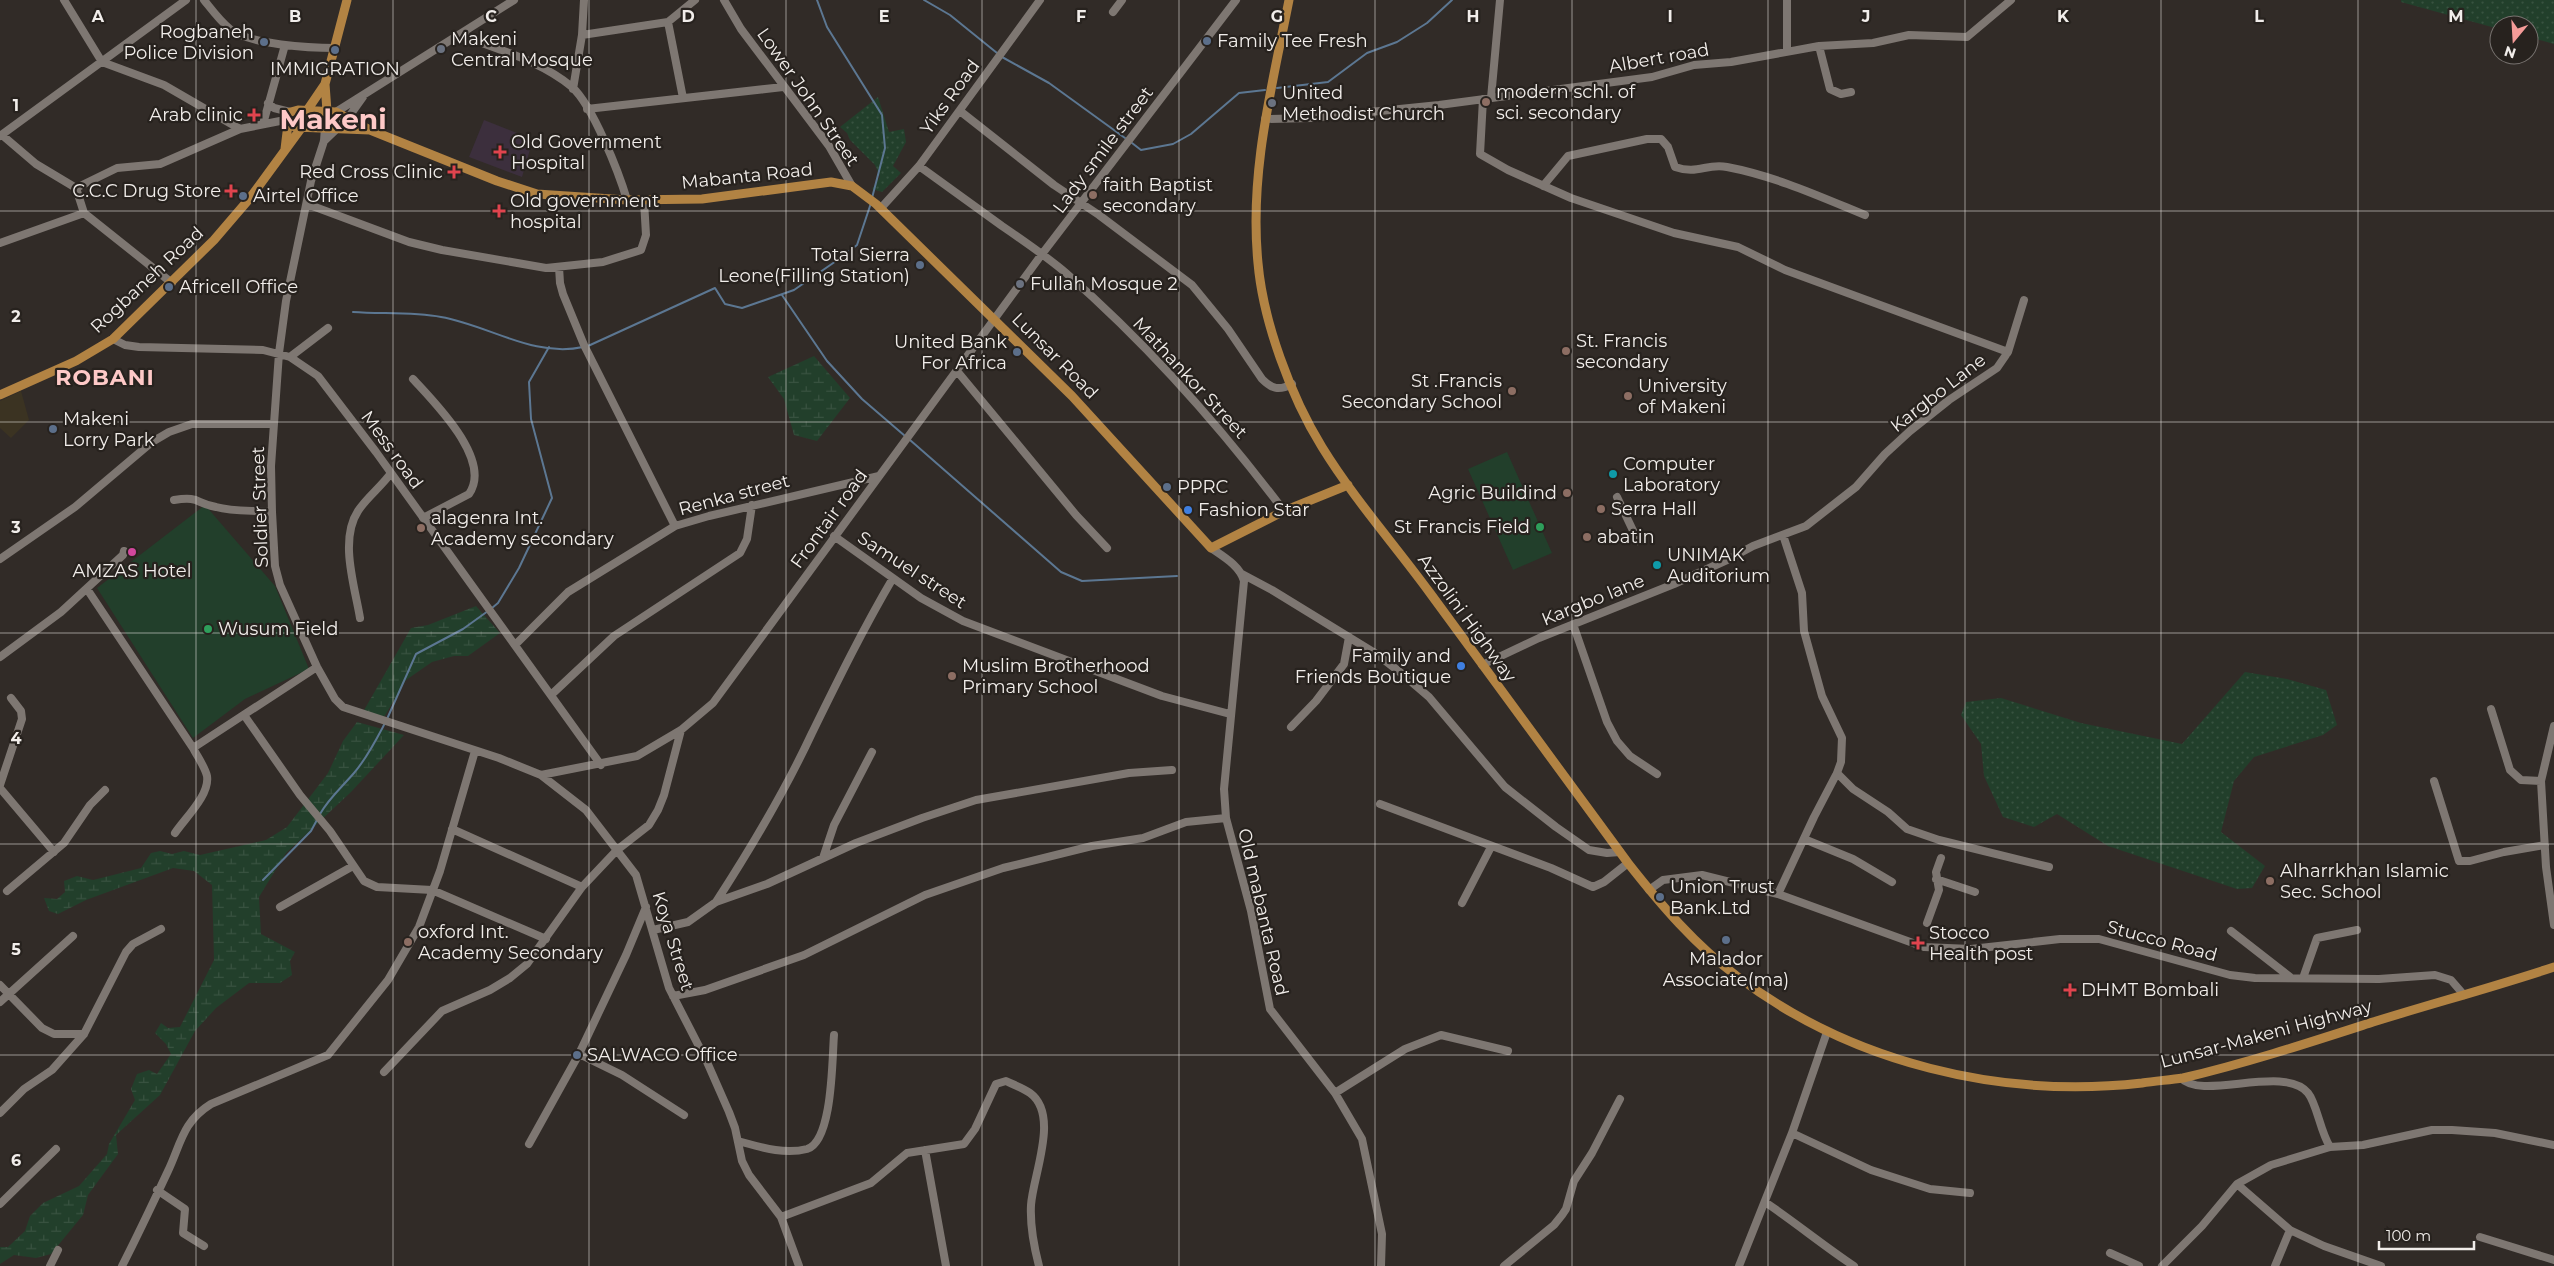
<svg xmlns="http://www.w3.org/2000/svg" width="2554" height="1266" font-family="Montserrat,sans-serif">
  <defs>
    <pattern id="grass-dots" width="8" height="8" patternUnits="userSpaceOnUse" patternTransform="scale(1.25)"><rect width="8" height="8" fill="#223f2b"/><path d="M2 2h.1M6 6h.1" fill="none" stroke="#385240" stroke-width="1.8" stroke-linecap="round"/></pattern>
    <pattern id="wetland-marsh" width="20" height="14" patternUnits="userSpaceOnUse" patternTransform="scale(1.25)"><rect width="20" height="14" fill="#223f2b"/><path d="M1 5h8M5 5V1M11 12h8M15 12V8" fill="none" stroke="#385240"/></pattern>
  </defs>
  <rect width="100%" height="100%" fill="#312b27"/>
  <!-- commercial -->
  <path fill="#3b3322" d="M 21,391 L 29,420 L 11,438 L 0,428 L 0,401 Z"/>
  <!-- medical -->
  <path fill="#3c2f3d" d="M 484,120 L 530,138 L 529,143 L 531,146 L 522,177 L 469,157 Z"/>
  <!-- grass -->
  <path fill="url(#grass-dots)" d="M 2401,0 L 2554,0 L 2554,44 L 2529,37 L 2529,25 L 2499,25 L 2499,29 L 2401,2 Z
    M 878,97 L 889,132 L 904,129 L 906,142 L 893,166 L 901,173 L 882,192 L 872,189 L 880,177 L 875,165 L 850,140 L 847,133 L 840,127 Z
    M 2245,672 L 2287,679 L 2326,690 L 2337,725 L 2323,735 L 2254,757 L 2234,781 L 2221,832 L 2265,866 L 2252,888 L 2237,889 L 2108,846 L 2057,814 L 2034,827 L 2003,817 L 1984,776 L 1981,744 L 1961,715 L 1966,702 L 2001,698 L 2081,723 L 2182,744 Z"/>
  <!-- wetland -->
  <path fill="url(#wetland-marsh)" d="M 814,356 L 850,398 L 817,441 L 794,435 L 784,399 L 768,377 Z
    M 476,606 L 500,633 L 468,656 L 454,656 L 432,662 L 406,680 L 384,717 L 363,712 L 411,628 L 428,625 Z
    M 357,722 L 404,735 L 351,792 L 286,853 L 259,897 L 261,934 L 295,952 L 290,961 L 292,975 L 280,983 L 249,983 L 216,1008 L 195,1031 L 160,1095 L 116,1135 L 118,1154 L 88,1195 L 83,1215 L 51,1254 L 36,1258 L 14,1255 L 0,1264 L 0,1247 L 8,1247 L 25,1231 L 30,1216 L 43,1203 L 79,1186 L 107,1154 L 109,1144 L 135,1100 L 131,1089 L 137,1074 L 149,1070 L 157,1074 L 171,1054 L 166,1044 L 155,1033 L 161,1023 L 168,1028 L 180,1027 L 214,960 L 212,885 L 194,871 L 173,868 L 86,900 L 58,914 L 49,911 L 44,898 L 57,899 L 65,892 L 64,881 L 77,876 L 93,880 L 141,868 L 151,853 L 160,851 L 172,854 L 184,851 L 200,855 L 266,840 L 287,827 L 328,773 L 343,741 Z"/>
  <!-- park -->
  <path fill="#223f2b" d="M 1507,452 L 1552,553 L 1513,570 L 1468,469 Z
    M 205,505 L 275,586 L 309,669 L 245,699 L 193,738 L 97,588 Z"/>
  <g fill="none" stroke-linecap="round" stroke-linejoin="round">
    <!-- stream -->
    <path stroke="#5c7792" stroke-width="2" d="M 817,0 L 827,27 L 882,115 L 885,148 L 872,198
      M 924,0 L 950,15 L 997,53
      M 1002,57 L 1049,83 L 1125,138
      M 1277,88 L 1328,82 L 1367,53 L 1397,42 L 1427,23 L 1452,0
      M 1132,143 L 1141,150 L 1173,144 L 1191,134 L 1239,93 L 1265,90
      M 782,295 L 827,361 L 862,399 L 905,436
      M 353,312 C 382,314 413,312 441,317 C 488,325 534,358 583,347
      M 588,346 L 715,288 L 725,304 L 742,308 L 794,290 L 839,259 L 857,245 L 871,203
      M 910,440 L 1061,572 L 1082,581 L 1177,576
      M 492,608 L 498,603 L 519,568 L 552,498 L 531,419 L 529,382 L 549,347
      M 387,719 L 416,654 L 463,629 L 488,611
      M 320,814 C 329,798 342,787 354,773 C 367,758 376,740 385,723
      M 263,880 L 311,831 L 318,818"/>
    <!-- minor -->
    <path stroke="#7e7772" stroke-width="8" d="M 64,0 L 102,62 L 164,85 L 240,129
      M 204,0 C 212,10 220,21 230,29 C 250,45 311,48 336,48
      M 724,0 L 741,29 L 829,146 L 852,186
      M 1113,12 L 1122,0
      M 668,22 L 683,98
      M 461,35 C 499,50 541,61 572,87 C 593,106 619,173 627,200
      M 582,35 L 668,22 L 695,0
      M 1819,46 L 1830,89 L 1841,94 L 1851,92
      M 1787,51 L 1787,0
      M 573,89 L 582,35 L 584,0
      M 1491,98 L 1500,0
      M 1483,99 L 1480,154 L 1508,170 L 1571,198 L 1674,233 L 1738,247 L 1785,270 L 2008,352
      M 268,103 L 274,108 L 290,112
      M 587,109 L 783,87
      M 960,111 L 1054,185 L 1099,215 L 1192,285 L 1228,329 L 1262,379 C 1272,389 1279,391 1292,384
      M 336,112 L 514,0
      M 1265,119 L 1311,118 L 1439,105 L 1652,77 L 1694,65 L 1731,62 L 1819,46 L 1873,43 L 1909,35 L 1967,37 L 2011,0
      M 263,124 L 285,45
      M 325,127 L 324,141 L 311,181 L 286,301 L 279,353 L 271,466 L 272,512 L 275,566 L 280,585 L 317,667 L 335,699 L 343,707 L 499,758 L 541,775 L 637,756 L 681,730 L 713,703 L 1042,254 L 1236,0
      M 2,135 L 36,164 L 76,188 L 84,213 L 172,283
      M 0,136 L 186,0
      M 324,141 L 348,118 L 363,97
      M 919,166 C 947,186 974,206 1002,226 C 1024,241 1046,256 1066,273 C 1147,344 1220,426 1284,511
      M 1543,186 L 1568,156 L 1647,139 L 1661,139 L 1668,147 L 1675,167 C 1698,175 1706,163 1727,167 C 1775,176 1821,197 1865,215
      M 76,188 L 117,168 L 160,164 L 240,129 L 285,120
      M 307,204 L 409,242 L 442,250 L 546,268 L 603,262 L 641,250 L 646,235 L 644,201
      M 881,208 L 919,166 L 1040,0
      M 0,243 L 84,213
      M 559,267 L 560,283 L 563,294 L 584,345 L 675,526
      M 113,339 L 125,345 L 139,347 L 263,350 L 290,357 L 318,376 L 376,452 L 601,765
      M 290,357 L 328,328
      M 957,371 L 1076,515 L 1107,548
      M 413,379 C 434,402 493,460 469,494 L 423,518
      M 1617,497 L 1638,541
      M 174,500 C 200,496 195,503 216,507 C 234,512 254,510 272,512
      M 834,536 L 921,598 L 963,621 L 1162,696 L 1230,714
      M 1211,548 C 1224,557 1240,566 1244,581 L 1224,789 L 1226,818 L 1251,911 L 1270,1009 L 1335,1093 L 1362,1139 L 1382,1234 L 1381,1266
      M 0,559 L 75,507 L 152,442 L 169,432 L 192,424 L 274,424
      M 1242,574 L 1272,590 L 1378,655 L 1401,673 L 1429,697 L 1505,787 L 1556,827 L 1589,850 L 1607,853 L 1620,852
      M 87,589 L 193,748 L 317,667
      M 360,618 C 355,587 339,540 358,511 C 367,497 381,487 391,473
      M 1573,624 L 1607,722 L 1617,741 L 1630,756 L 1657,774
      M 515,645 L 568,592 L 675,526 L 709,516 L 879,476
      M 0,657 L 61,612 L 123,555 L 124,551
      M 1482,665 L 1539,638 L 1674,584 L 1727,560 L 1753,546 L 1806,526 L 1856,487 L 1885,454 L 1910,431 L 1949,400 L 1997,368 L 2008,352 L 2024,300
      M 551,695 L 614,636 L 740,553 L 747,539 L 752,505
      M 2491,709 L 2510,770 L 2521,780 L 2541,781
      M 244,715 L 300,795 L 330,831 L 364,881 L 377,887 L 432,890 L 546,939
      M 2554,726 L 2541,781 L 2546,867 L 2554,925
      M 1291,727 L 1316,701 L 1344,664 L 1349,637
      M 1837,773 L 1853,789 L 1888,812 L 1907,829 L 1939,840 L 2049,867
      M 541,775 L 586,810 L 636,875 L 669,988 L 707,1062 L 729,1112 L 735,1128 L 742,1161 L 749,1175 L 781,1217 L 799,1266
      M 2434,781 L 2459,861 L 2470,861 L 2504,852 L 2545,845
      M 0,785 L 22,719 L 21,711 L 11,698
      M 0,788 L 54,852
      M 1380,804 L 1551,868 L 1593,887 L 1604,882 L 1628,863
      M 452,829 L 582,887
      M 175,833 C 185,818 210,795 207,776 C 205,767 197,756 193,748
      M 1804,839 L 1853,859 L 1892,882
      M 823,858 L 834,825 L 872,752
      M 1936,879 L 1975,892
      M 1649,890 L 1663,880 L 1702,875 L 1778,894 L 1924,947 L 1971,949 L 2060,939 L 2099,939 L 2230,975 L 2255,978 L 2379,979 L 2435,975 L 2451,980 L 2464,995
      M 7,891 L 64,843 L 90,805 L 105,790
      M 1778,894 L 1814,817 L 1837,773 L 1841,762 L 1842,738 L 1822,696 L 1804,631 L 1802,593 L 1783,535
      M 716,902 C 751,848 785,791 812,733 C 838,680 863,629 893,578
      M 1462,903 L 1491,847
      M 280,907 L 353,866
      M 1927,923 L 1939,890 L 1936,872 L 1941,858
      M 653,930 L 688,922 L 716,902 L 767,884 L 856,843 L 922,818 L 976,800 L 1129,773 L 1172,770
      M 2231,931 L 2290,977
      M 2303,978 L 2317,938 L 2357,930
      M 0,985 L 42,1028 L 54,1034 L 84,1034
      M 673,996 L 705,990 L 804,955 L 925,895 L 1003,868 L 1092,846 L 1143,838 L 1186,822 L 1226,818
      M 0,1002 L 73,936
      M 579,1054 L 622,1075 L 684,1115
      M 384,1072 L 442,1011 L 490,990 L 510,978 L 527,964 L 582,887 L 617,850 L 649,825 L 658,810 L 664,795 L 681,730
      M 2181,1078 C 2201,1101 2285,1064 2308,1093 C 2317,1104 2320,1131 2330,1147
      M 1335,1093 L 1405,1049 L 1441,1035 L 1508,1051
      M 0,1113 L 24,1089 L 52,1070 L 84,1034 L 126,952 L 133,944 L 161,929
      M 1792,1133 L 1871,1170 L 1930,1189 L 1970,1193
      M 738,1141 C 760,1147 784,1155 807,1149 C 833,1141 832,1058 834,1035
      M 529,1144 L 579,1054 L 626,955 L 646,907
      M 925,1150 L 946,1266
      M 2237,1184 L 2290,1230 L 2324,1246 L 2381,1266
      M 157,1190 L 185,1209 L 183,1233 L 204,1246
      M 1765,1202 C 1796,1223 1824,1246 1854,1266
      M 0,1204 L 56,1149
      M 781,1217 L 871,1183 L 907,1153 L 964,1144 L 975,1129 L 996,1084 L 1006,1081 C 1014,1085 1023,1088 1030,1093 C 1060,1115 1033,1175 1031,1205 C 1030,1224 1034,1247 1039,1266
      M 2480,1237 L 2554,1260
      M 2110,1253 L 2139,1266
      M 50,1266 L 58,1250
      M 122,1266 C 138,1235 153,1203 168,1171 C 181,1144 182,1122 211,1104 L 328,1055 L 388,980 L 419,927 L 440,871 L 475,751
      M 1504,1266 L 1554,1225 L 1562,1215 L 1566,1209 L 1574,1181 L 1592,1153 L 1620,1099
      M 1739,1266 L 1792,1133 L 1827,1032
      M 2162,1266 L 2202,1226 L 2237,1184 L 2271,1165 L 2330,1147 L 2363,1145 L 2432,1130 L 2452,1130 L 2495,1133 L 2554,1145
      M 2275,1266 L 2290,1230"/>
    <!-- major -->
    <path stroke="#b28343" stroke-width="9" d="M 1289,0 C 1272,87 1249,173 1258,263 C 1263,321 1291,397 1322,447 C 1354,499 1395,545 1430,593 C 1496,684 1562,774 1628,863 C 1661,905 1695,945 1738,977 C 1852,1063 2001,1099 2142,1083 C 2155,1081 2169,1080 2183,1078 C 2247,1063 2311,1042 2373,1022 C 2434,1003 2494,987 2554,967
      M 308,109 L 325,84
      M 327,111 L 325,84 L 347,0
      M 370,130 L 295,127 L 288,124 L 285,117 L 287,113 L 298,110 L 336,112 L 370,130 L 497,181 L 537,194 L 627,200 L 702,199 L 831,182 L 852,186 L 876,204 L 1072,396 L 1211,548 L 1284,511 L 1348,485
      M 285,149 L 288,124
      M 0,395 L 76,361 L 113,339 L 214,240 L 250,198 L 302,127"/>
  </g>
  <!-- grid -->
  <path fill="none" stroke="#f1edea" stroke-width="1" stroke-opacity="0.55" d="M 196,0 L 196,1266M 393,0 L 393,1266M 589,0 L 589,1266M 786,0 L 786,1266M 982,0 L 982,1266M 1179,0 L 1179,1266M 1375,0 L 1375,1266M 1572,0 L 1572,1266M 1768,0 L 1768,1266M 1965,0 L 1965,1266M 2161,0 L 2161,1266M 2358,0 L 2358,1266M 0,211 L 2554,211M 0,422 L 2554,422M 0,633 L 2554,633M 0,844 L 2554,844M 0,1055 L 2554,1055"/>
  <!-- markers -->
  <g fill="#5c6f8a" stroke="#27221e" stroke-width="2">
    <circle cx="1207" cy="41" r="5"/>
    <circle cx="264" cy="42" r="5"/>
    <circle cx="335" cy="50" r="5"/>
    <circle cx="243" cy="196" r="5"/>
    <circle cx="920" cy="265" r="5"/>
    <circle cx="169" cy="287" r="5"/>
    <circle cx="1017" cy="352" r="5"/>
    <circle cx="53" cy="429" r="5"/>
    <circle cx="1167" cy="487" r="5"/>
    <circle cx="1660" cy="897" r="5"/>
    <circle cx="1726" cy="940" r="5"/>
    <circle cx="577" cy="1055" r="5"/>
  </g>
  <g fill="#6b7280" stroke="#27221e" stroke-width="2">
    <circle cx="441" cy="49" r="5"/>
    <circle cx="1272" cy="103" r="5"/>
    <circle cx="1020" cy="284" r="5"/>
  </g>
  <g fill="#8d6e63" stroke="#27221e" stroke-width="2">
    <circle cx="1486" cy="102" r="5"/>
    <circle cx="1093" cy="195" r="5"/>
    <circle cx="1566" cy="351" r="5"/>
    <circle cx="1512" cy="391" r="5"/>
    <circle cx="1628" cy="396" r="5"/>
    <circle cx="1567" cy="493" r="5"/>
    <circle cx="1601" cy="509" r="5"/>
    <circle cx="421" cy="528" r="5"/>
    <circle cx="1587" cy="537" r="5"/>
    <circle cx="952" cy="676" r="5"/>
    <circle cx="2270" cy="881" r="5"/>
    <circle cx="408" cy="942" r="5"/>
  </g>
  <g fill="#e0444e" stroke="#27221e" stroke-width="2">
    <path d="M251.5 107.5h5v5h5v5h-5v5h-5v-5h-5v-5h5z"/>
    <path d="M497.5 144.5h5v5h5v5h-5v5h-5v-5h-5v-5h5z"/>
    <path d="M451.5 164.5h5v5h5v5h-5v5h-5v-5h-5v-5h5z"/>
    <path d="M228.5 183.5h5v5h5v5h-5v5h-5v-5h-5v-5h5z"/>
    <path d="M496.5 203.5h5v5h5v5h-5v5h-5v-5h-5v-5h5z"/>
    <path d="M1915.5 935.5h5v5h5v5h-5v5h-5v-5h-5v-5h5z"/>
    <path d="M2067.5 982.5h5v5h5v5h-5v5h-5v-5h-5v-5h5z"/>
  </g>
  <g fill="#0f9aa8" stroke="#27221e" stroke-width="2">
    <circle cx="1613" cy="474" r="5"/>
    <circle cx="1657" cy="565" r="5"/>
  </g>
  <g fill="#3f7fe0" stroke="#27221e" stroke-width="2">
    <circle cx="1188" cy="510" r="5"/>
    <circle cx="1461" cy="666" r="5"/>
  </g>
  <g fill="#2e9e5b" stroke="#27221e" stroke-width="2">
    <circle cx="1540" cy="527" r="5"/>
    <circle cx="208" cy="629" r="5"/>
  </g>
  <circle fill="#d1479c" stroke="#27221e" stroke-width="2" cx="132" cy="552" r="5"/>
  <g text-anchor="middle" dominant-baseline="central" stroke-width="4.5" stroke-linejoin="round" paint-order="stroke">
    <!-- poi labels -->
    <g font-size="18" fill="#f1edea" stroke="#27221e" text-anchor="start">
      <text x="254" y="32" text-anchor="end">Rogbaneh<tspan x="254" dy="21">Police Division</tspan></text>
      <text x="451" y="39">Makeni<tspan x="451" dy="21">Central Mosque</tspan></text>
      <text x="1217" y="41">Family Tee Fresh</text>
      <text x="335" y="69" text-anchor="middle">IMMIGRATION</text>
      <text x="1496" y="92">modern schl. of<tspan x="1496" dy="21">sci. secondary</tspan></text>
      <text x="1282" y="93">United<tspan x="1282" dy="21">Methodist Church</tspan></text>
      <text x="243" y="115" text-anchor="end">Arab clinic</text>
      <text x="511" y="142">Old Government<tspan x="511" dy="21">Hospital</tspan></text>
      <text x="443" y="172" text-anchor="end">Red Cross Clinic</text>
      <text x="1103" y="185">faith Baptist<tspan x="1103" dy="21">secondary</tspan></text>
      <text x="221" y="191" text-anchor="end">C.C.C Drug Store</text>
      <text x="253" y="196">Airtel Office</text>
      <text x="510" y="201">Old government<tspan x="510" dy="21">hospital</tspan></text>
      <text x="910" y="255" text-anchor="end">Total Sierra<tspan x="910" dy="21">Leone(Filling Station)</tspan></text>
      <text x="1030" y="284">Fullah Mosque 2</text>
      <text x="179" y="287">Africell Office</text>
      <text x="1576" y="341">St. Francis<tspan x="1576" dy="21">secondary</tspan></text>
      <text x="1007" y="342" text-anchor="end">United Bank<tspan x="1007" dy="21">For Africa</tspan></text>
      <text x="1502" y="381" text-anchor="end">St .Francis<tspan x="1502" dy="21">Secondary School</tspan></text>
      <text x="1638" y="386">University<tspan x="1638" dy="21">of Makeni</tspan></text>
      <text x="63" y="419">Makeni<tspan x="63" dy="21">Lorry Park</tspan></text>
      <text x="1623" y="464">Computer<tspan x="1623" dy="21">Laboratory</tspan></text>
      <text x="1177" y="487">PPRC</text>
      <text x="1557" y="493" text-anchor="end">Agric Buildind</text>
      <text x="1611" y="509">Serra Hall</text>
      <text x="1198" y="510">Fashion Star</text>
      <text x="431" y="518">alagenra Int.<tspan x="431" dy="21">Academy secondary</tspan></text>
      <text x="1530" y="527" text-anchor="end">St Francis Field</text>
      <text x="1597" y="537">abatin</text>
      <text x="1667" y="555">UNIMAK<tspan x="1667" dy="21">Auditorium</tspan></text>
      <text x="132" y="571" text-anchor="middle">AMZAS Hotel</text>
      <text x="218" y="629">Wusum Field</text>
      <text x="1451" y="656" text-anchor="end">Family and<tspan x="1451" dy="21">Friends Boutique</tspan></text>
      <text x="962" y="666">Muslim Brotherhood<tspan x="962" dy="21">Primary School</tspan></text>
      <text x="2280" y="871">Alharrkhan Islamic<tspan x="2280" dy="21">Sec. School</tspan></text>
      <text x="1670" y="887">Union Trust<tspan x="1670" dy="21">Bank.Ltd</tspan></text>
      <text x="418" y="932">oxford Int.<tspan x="418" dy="21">Academy Secondary</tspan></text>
      <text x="1929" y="933">Stocco<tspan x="1929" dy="21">Health post</tspan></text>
      <text x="1726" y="959" text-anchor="middle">Malador<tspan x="1726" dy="21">Associate(ma)</tspan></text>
      <text x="2081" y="990">DHMT Bombali</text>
      <text x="587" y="1055">SALWACO Office</text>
    </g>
    <!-- street labels -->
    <g font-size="18" fill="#f1edea" stroke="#27221e">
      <text transform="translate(1659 58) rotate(-10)">Albert road</text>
      <text transform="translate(808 97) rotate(55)">Lower John Street</text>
      <text transform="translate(950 97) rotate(-54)">Yiks Road</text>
      <text transform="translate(1103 150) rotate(-53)">Lady smile street</text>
      <text transform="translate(747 176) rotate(-6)">Mabanta Road</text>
      <text transform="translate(147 280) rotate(-43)">Rogbaneh Road</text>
      <text transform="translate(1055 356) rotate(45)">Lunsar Road</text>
      <text transform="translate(1190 378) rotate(47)">Mathankor Street</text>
      <text transform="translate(1938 393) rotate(-38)">Kargbo Lane</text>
      <text transform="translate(392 450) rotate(54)">Mess road</text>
      <text transform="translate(734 495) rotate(-15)">Renka street</text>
      <text transform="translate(260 507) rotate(-92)">Soldier Street</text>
      <text transform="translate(829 519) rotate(-54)">Frontair road</text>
      <text transform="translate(912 570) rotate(33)">Samuel street</text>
      <text transform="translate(1593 600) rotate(-22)">Kargbo lane</text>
      <text transform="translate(1467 618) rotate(54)">Azzolini Highway</text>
      <text transform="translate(1263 912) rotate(77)">Old mabanta Road</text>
      <text transform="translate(673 941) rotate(73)">Koya Street</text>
      <text transform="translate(2162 941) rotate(15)">Stucco Road</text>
      <text transform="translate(2266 1034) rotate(-15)">Lunsar-Makeni Highway</text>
    </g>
    <!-- district labels -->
    <g font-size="22" font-weight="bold" letter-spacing="1" fill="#fec9c7" stroke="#27221e">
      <text x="105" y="377">ROBANI</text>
    </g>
    <!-- town labels -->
    <g font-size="28" font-weight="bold" fill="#fec9c7" stroke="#27221e">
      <text x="333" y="119">Makeni</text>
    </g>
  </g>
  <g font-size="16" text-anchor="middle" font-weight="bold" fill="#f1edea" stroke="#27221e" stroke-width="4.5" stroke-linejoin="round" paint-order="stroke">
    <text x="98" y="22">A</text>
    <text x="295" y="22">B</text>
    <text x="491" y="22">C</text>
    <text x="688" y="22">D</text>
    <text x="884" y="22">E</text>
    <text x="1081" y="22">F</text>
    <text x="1277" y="22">G</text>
    <text x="1473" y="22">H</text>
    <text x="1670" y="22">I</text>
    <text x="1866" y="22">J</text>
    <text x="2063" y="22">K</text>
    <text x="2259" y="22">L</text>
    <text x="2456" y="22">M</text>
    <text x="16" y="111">1</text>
    <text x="16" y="322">2</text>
    <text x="16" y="533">3</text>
    <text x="16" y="744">4</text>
    <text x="16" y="955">5</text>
    <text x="16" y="1166">6</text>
  </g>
  <!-- north arrow -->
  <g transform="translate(2514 40) rotate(198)"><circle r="24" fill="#27221e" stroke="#787370"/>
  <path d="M0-4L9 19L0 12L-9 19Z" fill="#f59b98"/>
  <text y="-8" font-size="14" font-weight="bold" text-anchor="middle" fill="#f1edea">N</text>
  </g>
  <!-- scale -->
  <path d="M2379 1241v8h95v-8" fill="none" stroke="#f1edea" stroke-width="2.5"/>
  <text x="2386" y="1241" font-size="15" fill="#f1edea" stroke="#27221e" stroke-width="4" paint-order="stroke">100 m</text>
</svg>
